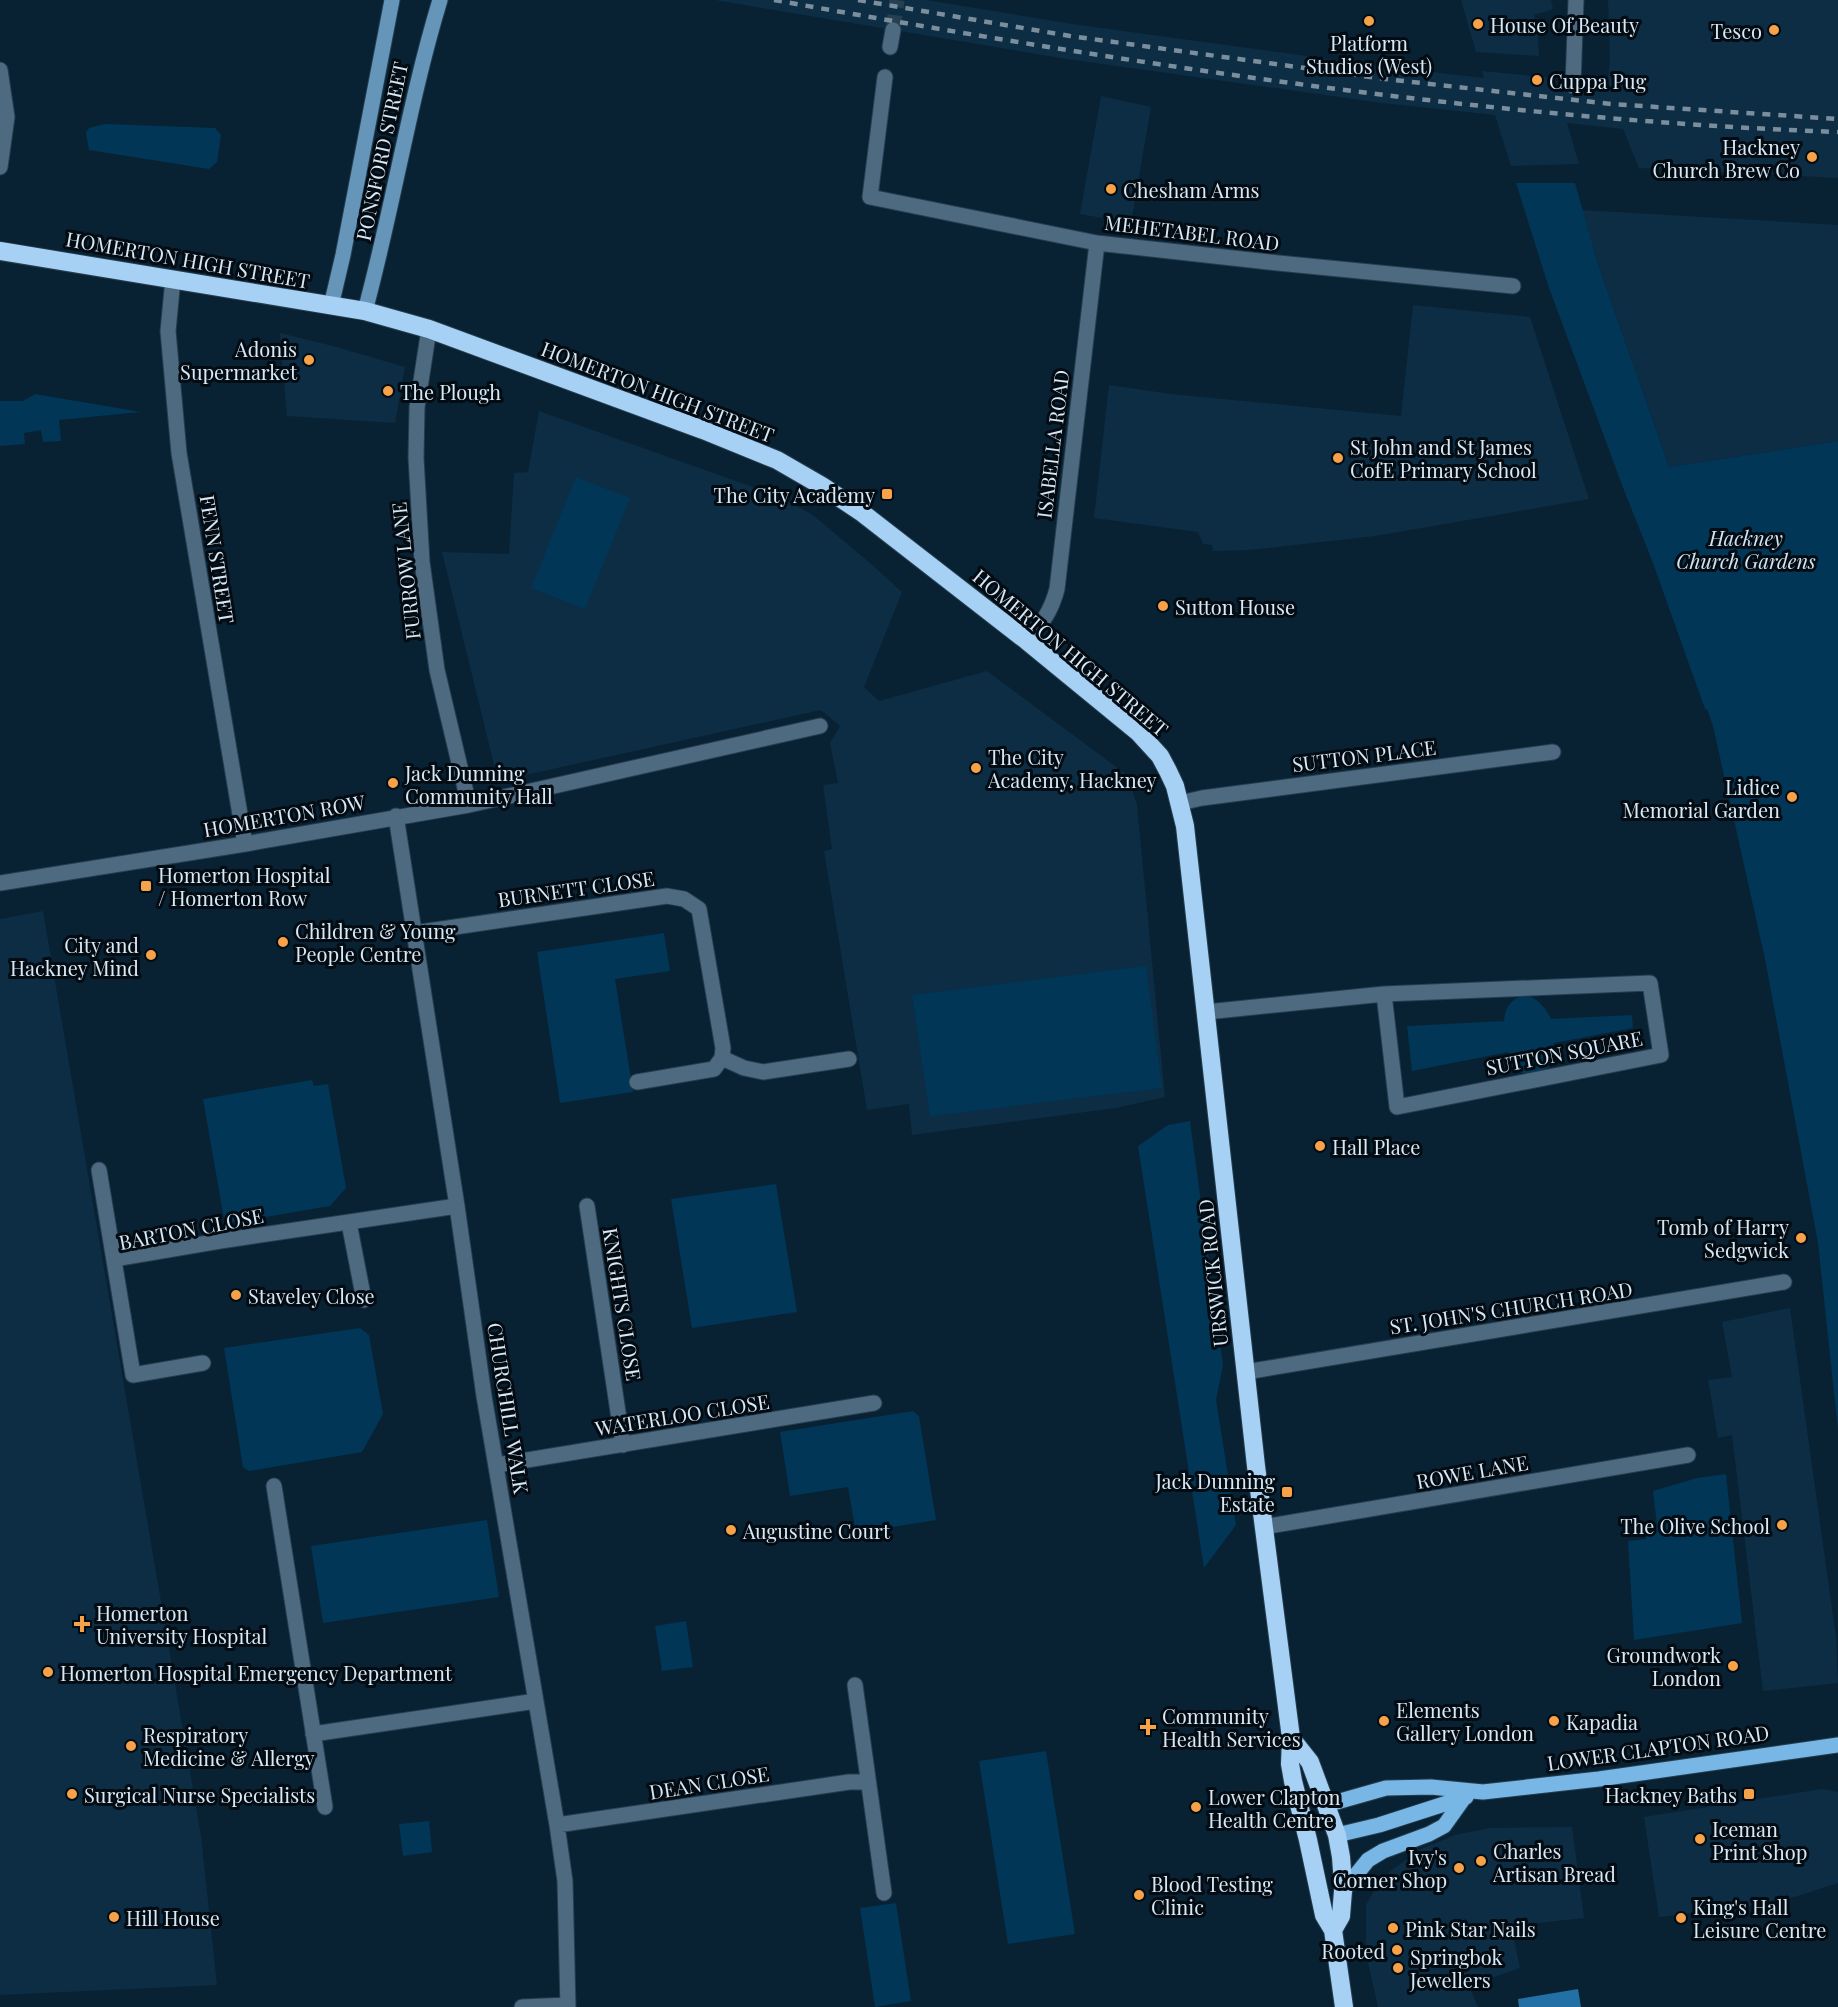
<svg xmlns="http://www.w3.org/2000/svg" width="1838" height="2007" font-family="'Playfair Display',serif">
  <rect width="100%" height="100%" fill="#082234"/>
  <!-- built -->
  <path fill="#0c2d44" d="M 715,0 L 926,0 L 1072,24 L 1387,67 L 1484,78 L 1482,71 L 1553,78 L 1556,85 L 1607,91 L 1610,60 L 1608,0 L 1838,0 L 1838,178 L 1639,168 L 1623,129 L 1567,123 L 1579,164 L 1511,166 L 1495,115 L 1382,103 L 1067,59 Z
    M 1461,0 L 1551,0 L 1553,9 L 1534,15 L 1537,23 L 1539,56 L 1476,52 Z
    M 1101,96 L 1151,107 L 1131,223 L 1080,214 Z
    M 1582,210 L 1838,225 L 1838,441 L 1669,467 L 1598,264 Z
    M 1413,305 L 1530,317 L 1589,499 L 1375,536 L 1249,550 L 1213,551 L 1212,545 L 1203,544 L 1198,532 L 1094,518 L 1109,385 L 1171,394 L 1401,416 Z
    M 280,333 L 333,346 L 405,367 L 395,423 L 287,416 Z
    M 539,411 L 778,496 L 813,515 L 870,563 L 902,592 L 864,687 L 879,701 L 987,671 L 1127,775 L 1137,805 L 1165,1097 L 1116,1108 L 912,1135 L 909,1104 L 867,1110 L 824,851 L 832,849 L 823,785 L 838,783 L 830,743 L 840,726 L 821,710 L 498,781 L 442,552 L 509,554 L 514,473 L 528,472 Z
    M 43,911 L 201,1836 L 217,1985 L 0,1995 L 0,919 Z
    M 1790,1308 L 1836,1637 L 1838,1683 L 1763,1691 L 1732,1435 L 1718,1438 L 1708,1380 L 1732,1377 L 1722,1322 Z
    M 1822,1789 L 1838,1792 L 1838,1883 L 1776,1903 L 1659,1917 L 1644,1817 Z
    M 1572,1827 L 1584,1918 L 1511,1926 L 1520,1968 L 1469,1986 L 1478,2007 L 1378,2007 L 1366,1954 L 1366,1905 L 1381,1878 L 1421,1849 L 1455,1835 L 1490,1828 Z"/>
  <!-- green -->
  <path fill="#013657" d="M 105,124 L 215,128 L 221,135 L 217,162 L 209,169 L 89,150 L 86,133 L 89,128 Z
    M 1516,183 L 1575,183 L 1598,264 L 1669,467 L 1838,441 L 1838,1430 L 1818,1243 L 1765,959 L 1713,726 L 1707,709 L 1705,709 L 1653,563 L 1622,485 L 1548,285 Z
    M 35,394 L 141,412 L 59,420 L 61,441 L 43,442 L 41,430 L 24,433 L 25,444 L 0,446 L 0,401 L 23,401 Z
    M 576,477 L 630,498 L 585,609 L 531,588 Z
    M 664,933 L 670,971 L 615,979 L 633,1092 L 560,1103 L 537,952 Z
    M 1146,966 L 1162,1088 L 930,1116 L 912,995 Z
    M 1524,994 C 1537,998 1545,1006 1551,1019 L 1632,1015 L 1633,1028 L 1554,1043 C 1552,1062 1552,1070 1534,1077 L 1514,1070 L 1508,1052 L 1412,1071 L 1407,1026 L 1504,1021 C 1505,1007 1510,1001 1524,994 Z
    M 312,1080 L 314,1086 L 328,1084 L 346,1188 L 330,1206 L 231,1223 L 224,1219 L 203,1099 Z
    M 1190,1121 L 1223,1365 L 1216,1400 L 1236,1525 L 1204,1568 L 1138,1146 L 1168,1125 Z
    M 776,1184 L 797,1312 L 692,1328 L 671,1199 Z
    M 360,1328 L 369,1335 L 383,1414 L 362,1452 L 249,1471 L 243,1467 L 224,1348 Z
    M 913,1411 L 919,1416 L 936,1520 L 856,1533 L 848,1487 L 790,1496 L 780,1432 Z
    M 1726,1474 L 1742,1623 L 1634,1640 L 1628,1541 L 1646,1539 L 1645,1527 L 1657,1525 L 1653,1491 L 1697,1478 Z
    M 487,1520 L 499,1597 L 323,1623 L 311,1546 Z
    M 686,1621 L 693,1667 L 662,1671 L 655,1626 Z
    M 1046,1751 L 1075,1934 L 1008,1944 L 979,1761 Z
    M 429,1821 L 432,1852 L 403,1856 L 399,1824 Z
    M 896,1903 L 911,2001 L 875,2007 L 860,1908 Z"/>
  <!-- water -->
  <path fill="#2270a5" d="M 1578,1989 L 1581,2007 L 1519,2007 L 1518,1999 Z"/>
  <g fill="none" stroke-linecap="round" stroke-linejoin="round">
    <!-- street-tunnel -->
    <path stroke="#274051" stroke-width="15" stroke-dasharray="15 8" stroke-linecap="butt" d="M 893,30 L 897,0"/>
    <!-- street casing -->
    <g stroke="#253e4f" stroke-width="17">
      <path id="street" d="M 890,47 L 893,30
        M 0,70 L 7,117 L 0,167
        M 885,77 L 870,197 L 1097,243 L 1278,263 L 1513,286
        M 1573,86 L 1576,0
        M 173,279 L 168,331 L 179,453 L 245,844
        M 429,329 L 417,407 L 416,458 L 422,562 L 437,670 L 469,805
        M 1027,641 C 1042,623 1051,612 1057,589 L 1097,243
        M 1180,803 L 1202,798 L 1553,752
        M 396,816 L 457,1206 L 484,1396 L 557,1825 L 565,1881 L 568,2007
        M 0,883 L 245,844 L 469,805 L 820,726
        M 414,933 L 667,896 L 684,899 L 699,909 L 723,1048 L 722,1058 L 714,1069 L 637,1082
        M 1206,1012 L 1384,994 L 1650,983 L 1661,1055 L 1397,1107 L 1384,994
        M 722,1058 L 744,1068 L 763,1072 L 849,1059
        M 99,1170 L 133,1375 L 203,1363
        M 587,1206 L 623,1445
        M 349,1223 L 364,1300
        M 114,1259 L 220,1241 L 457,1206
        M 1246,1372 L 1784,1282
        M 497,1465 L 874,1403
        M 274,1486 L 325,1807
        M 1264,1527 L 1688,1455
        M 855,1685 L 884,1893
        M 313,1734 L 536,1701
        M 557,1825 L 849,1782 L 868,1782
        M 522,2007 L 568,2005"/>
    </g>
    <!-- secondary casing -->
    <g stroke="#253e4f" stroke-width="17">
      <path id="secondary" d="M 331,306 L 343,255 L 392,0
        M 365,311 C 393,208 409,102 440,0"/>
    </g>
    <!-- primary casing -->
    <g stroke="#253e4f" stroke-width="17">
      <path id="primary" d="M 1326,1805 L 1386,1788 L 1431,1787 L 1483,1792 L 1599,1779 L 1838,1745
        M 1337,1835 L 1379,1825 L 1466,1797
        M 1343,1891 L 1368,1860 L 1383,1851 L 1429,1834 L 1444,1826 L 1464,1798"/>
    </g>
    <!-- highway casing -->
    <g stroke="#253e4f" stroke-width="20">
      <path id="highway" d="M 0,251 L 365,311 L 429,329 L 703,430 L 777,460 L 822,486 L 861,512 L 1027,641 L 1138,732 L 1160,756 L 1168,771 L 1175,786 L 1185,826 L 1256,1466 L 1291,1738 L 1290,1764 L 1293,1781 L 1308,1840 L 1324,1915 L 1333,1930 L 1344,2007
        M 1291,1738 L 1310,1762 L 1337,1835 L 1341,1857 L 1343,1883
        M 1333,1930 L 1341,1916 L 1343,1891"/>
    </g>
    <!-- street -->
    <use href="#street" stroke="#4e6a81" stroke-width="15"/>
    <!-- secondary -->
    <use href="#secondary" stroke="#6695ba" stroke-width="15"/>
    <!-- primary -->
    <use href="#primary" stroke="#78b6e6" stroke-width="15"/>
    <!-- highway -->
    <use href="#highway" stroke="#a6d1f4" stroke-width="18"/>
    <!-- rail -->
    <path stroke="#7a8e9d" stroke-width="4.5" stroke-dasharray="8 8" stroke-linecap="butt" d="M 774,0 C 1126,63 1481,119 1838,132
      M 858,0 L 1070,36 L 1385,79 L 1611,104 L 1838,119"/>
  </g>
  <!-- markers -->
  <g fill="#f7a149" stroke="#030b13" stroke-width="2">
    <circle cx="1369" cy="21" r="6"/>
    <circle cx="1478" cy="24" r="6"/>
    <circle cx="1774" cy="30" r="6"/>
    <circle cx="1537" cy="80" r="6"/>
    <circle cx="1812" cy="157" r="6"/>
    <circle cx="1111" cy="189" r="6"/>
    <circle cx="309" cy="360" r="6"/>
    <circle cx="388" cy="391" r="6"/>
    <circle cx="1338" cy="458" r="6"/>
    <rect x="881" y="488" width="12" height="12" rx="3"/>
    <circle cx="1163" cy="606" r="6"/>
    <circle cx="976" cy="768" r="6"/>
    <circle cx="393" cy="783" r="6"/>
    <circle cx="1792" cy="797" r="6"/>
    <rect x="140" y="880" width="12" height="12" rx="3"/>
    <circle cx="283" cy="942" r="6"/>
    <circle cx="151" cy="955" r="6"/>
    <circle cx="1320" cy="1146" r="6"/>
    <circle cx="1801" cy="1238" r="6"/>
    <circle cx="236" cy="1295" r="6"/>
    <rect x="1281" y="1486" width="12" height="12" rx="3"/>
    <circle cx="1782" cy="1525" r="6"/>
    <circle cx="731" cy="1530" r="6"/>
    <path d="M79 1615h6v6h6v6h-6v6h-6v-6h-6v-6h6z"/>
    <circle cx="1733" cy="1666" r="6"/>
    <circle cx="48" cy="1672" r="6"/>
    <circle cx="1384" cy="1721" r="6"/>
    <circle cx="1554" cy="1721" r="6"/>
    <path d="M1145 1718h6v6h6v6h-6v6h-6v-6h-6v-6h6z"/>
    <circle cx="131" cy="1746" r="6"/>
    <circle cx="72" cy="1794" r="6"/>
    <rect x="1743" y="1788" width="12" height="12" rx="3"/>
    <circle cx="1196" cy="1807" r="6"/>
    <circle cx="1700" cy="1839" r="6"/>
    <circle cx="1481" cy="1861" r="6"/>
    <circle cx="1459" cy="1868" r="6"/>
    <circle cx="1139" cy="1895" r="6"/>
    <circle cx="114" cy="1917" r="6"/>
    <circle cx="1681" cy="1918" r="6"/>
    <circle cx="1393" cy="1928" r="6"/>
    <circle cx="1397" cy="1950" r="6"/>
    <circle cx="1398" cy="1968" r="6"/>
  </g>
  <g text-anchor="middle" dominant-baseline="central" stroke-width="6" stroke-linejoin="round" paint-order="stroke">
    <!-- poi labels -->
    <g font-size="20" fill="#d8e8f4" stroke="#030b13" text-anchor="start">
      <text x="1490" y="24">House Of Beauty</text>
      <text x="1762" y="30" text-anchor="end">Tesco</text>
      <text x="1369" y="42" text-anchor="middle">Platform<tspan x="1369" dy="23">Studios (West)</tspan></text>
      <text x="1549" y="80">Cuppa Pug</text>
      <text x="1800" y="146" text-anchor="end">Hackney<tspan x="1800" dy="23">Church Brew Co</tspan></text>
      <text x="1123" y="189">Chesham Arms</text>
      <text x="297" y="348" text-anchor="end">Adonis<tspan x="297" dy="23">Supermarket</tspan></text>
      <text x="400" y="391">The Plough</text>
      <text x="1350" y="446">St John and St James<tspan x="1350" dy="23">CofE Primary School</tspan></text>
      <text x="875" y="494" text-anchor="end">The City Academy</text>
      <text x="1175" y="606">Sutton House</text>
      <text x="988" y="756">The City<tspan x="988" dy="23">Academy, Hackney</tspan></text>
      <text x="405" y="772">Jack Dunning<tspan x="405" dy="23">Community Hall</tspan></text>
      <text x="1780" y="786" text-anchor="end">Lidice<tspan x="1780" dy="23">Memorial Garden</tspan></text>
      <text x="158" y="874">Homerton Hospital<tspan x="158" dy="23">/ Homerton Row</tspan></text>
      <text x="295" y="930">Children &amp; Young<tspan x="295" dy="23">People Centre</tspan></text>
      <text x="139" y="944" text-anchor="end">City and<tspan x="139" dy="23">Hackney Mind</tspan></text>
      <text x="1332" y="1146">Hall Place</text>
      <text x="1789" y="1226" text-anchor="end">Tomb of Harry<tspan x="1789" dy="23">Sedgwick</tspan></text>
      <text x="248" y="1295">Staveley Close</text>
      <text x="1275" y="1480" text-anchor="end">Jack Dunning<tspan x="1275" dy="23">Estate</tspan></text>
      <text x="1770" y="1525" text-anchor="end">The Olive School</text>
      <text x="743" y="1530">Augustine Court</text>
      <text x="96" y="1612">Homerton<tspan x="96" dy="23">University Hospital</tspan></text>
      <text x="1721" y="1654" text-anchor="end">Groundwork<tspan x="1721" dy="23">London</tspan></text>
      <text x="60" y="1672">Homerton Hospital Emergency Department</text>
      <text x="1396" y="1709">Elements<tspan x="1396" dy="23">Gallery London</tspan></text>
      <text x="1162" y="1715">Community<tspan x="1162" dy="23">Health Services</tspan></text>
      <text x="1566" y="1721">Kapadia</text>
      <text x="143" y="1734">Respiratory<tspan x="143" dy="23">Medicine &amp; Allergy</tspan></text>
      <text x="84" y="1794">Surgical Nurse Specialists</text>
      <text x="1737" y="1794" text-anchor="end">Hackney Baths</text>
      <text x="1208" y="1796">Lower Clapton<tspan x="1208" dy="23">Health Centre</tspan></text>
      <text x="1712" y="1828">Iceman<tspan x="1712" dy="23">Print Shop</tspan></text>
      <text x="1493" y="1850">Charles<tspan x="1493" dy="23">Artisan Bread</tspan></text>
      <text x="1447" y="1856" text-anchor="end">Ivy's<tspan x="1447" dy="23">Corner Shop</tspan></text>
      <text x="1151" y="1883">Blood Testing<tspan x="1151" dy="23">Clinic</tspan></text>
      <text x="1693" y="1906">King's Hall<tspan x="1693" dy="23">Leisure Centre</tspan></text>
      <text x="126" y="1917">Hill House</text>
      <text x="1405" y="1928">Pink Star Nails</text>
      <text x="1385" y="1950" text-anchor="end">Rooted</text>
      <text x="1410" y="1956">Springbok<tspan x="1410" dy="23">Jewellers</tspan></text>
    </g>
    <!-- street labels -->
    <g font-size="20" fill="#d8e8f4" stroke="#030b13">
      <text transform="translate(381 151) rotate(-78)">PONSFORD STREET</text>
      <text transform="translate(1192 232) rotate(7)">MEHETABEL ROAD</text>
      <text transform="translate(188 259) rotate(10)">HOMERTON HIGH STREET</text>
      <text transform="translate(658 391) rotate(21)">HOMERTON HIGH STREET</text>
      <text transform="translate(1052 444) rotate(-83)">ISABELLA ROAD</text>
      <text transform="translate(218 559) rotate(81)">FENN STREET</text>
      <text transform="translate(405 571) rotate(-96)">FURROW LANE</text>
      <text transform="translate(1071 652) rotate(40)">HOMERTON HIGH STREET</text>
      <text transform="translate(1364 755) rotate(-7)">SUTTON PLACE</text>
      <text transform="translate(284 815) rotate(-10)">HOMERTON ROW</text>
      <text transform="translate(576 888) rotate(-8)">BURNETT CLOSE</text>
      <text transform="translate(1564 1052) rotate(-11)">SUTTON SQUARE</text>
      <text transform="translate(191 1228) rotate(-11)">BARTON CLOSE</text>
      <text transform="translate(1212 1273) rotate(-96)">URSWICK ROAD</text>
      <text transform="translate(623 1304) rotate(81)">KNIGHTS CLOSE</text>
      <text transform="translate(1511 1307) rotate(-9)">ST. JOHN'S CHURCH ROAD</text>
      <text transform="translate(509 1408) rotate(81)">CHURCHILL WALK</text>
      <text transform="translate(682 1414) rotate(-9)">WATERLOO CLOSE</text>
      <text transform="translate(1472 1471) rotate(-10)">ROWE LANE</text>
      <text transform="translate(1658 1747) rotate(-8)">LOWER CLAPTON ROAD</text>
      <text transform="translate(709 1782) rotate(-9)">DEAN CLOSE</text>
    </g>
    <!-- park labels -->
    <g font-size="20" font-style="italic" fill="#d3e5f4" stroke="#030b13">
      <text x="1746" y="537">Hackney<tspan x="1746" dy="23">Church Gardens</tspan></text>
    </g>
  </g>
</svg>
